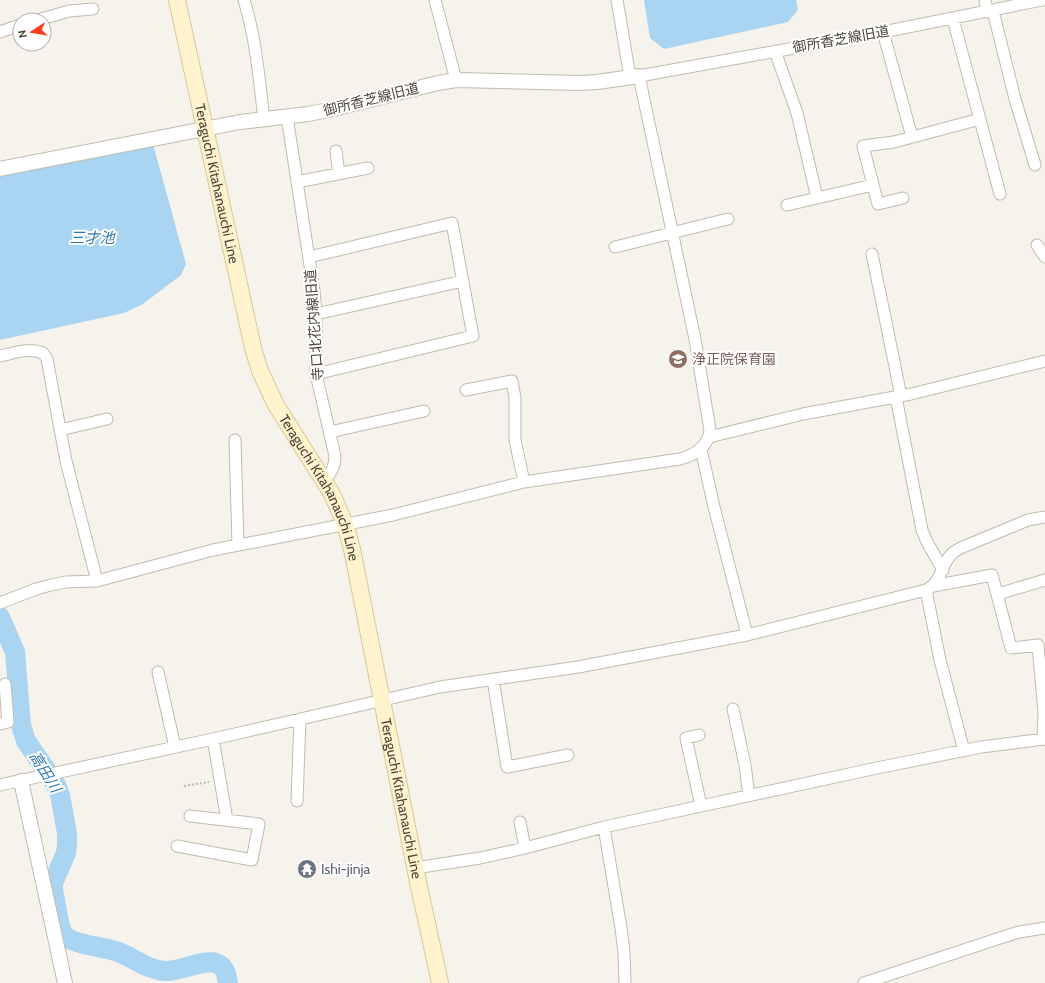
<svg xmlns="http://www.w3.org/2000/svg" width="1045" height="983" font-family="Cabin,'Noto Sans JP',sans-serif">
  <rect width="100%" height="100%" fill="#f6f3ec"/>
  <!-- water -->
  <path fill="#a9d4f2" d="M 644,0 L 796,0 L 798,10 L 788,22 L 664,49 L 650,38 Z
    M 153,144 L 186,264 L 181,275 L 143,304 L 124,313 L 0,340 L 0,176 L 17,171 Z"/>
  <g fill="none" stroke-linecap="round" stroke-linejoin="round">
    <!-- river -->
    <path stroke="#a9d4f2" stroke-width="20" d="M 0,617 L 15,652 L 21,725 L 26,741 L 55,783 L 60,795 L 67,833 L 67,844 L 66,853 L 53,883 L 53,889 C 55,899 59,930 65,936 C 73,944 103,947 115,951 C 133,956 145,970 165,971 C 179,972 204,959 216,963 C 226,967 226,974 228,983"/>
    <!-- minor casing -->
    <g stroke="#c2bbae" stroke-width="13">
      <path id="minor" d="M 244,0 C 256,38 259,79 264,119
        M 435,0 L 456,80
        M 617,0 L 630,77
        M 985,0 L 987,12
        M 993,11 L 1015,99 L 1035,165
        M 953,19 L 1000,194
        M 38,20 L 69,11 L 93,9
        M 0,32 L 20,25
        M 883,32 L 912,137
        M 775,51 L 797,113 L 817,198
        M 287,117 L 314,291 L 316,314 L 316,374 L 335,456 C 335,467 331,473 324,481
        M 336,151 L 339,174
        M 297,182 L 368,168
        M 903,198 L 878,204 L 863,146 L 894,142 L 980,119
        M 787,205 L 873,185
        M 1037,245 L 1045,257
        M 615,247 L 728,219
        M 872,254 L 901,396
        M 309,257 L 452,223 L 473,336 L 316,374
        M 316,314 L 463,281
        M 0,356 C 14,353 29,347 43,353 L 47,359 L 66,461 L 97,581
        M 466,390 L 512,381 L 515,398 L 515,440 L 524,482
        M 896,397 L 922,530 L 927,542 L 943,570
        M 60,430 L 107,419
        M 330,432 L 424,411
        M 709,437 L 803,414 L 911,394 L 1045,361
        M 235,440 L 238,545
        M 701,449 L 714,507 L 747,635
        M 933,586 L 992,575 L 1011,648 L 1038,645 L 1044,712 L 1043,739
        M 926,590 L 940,660 L 964,751
        M 998,594 L 1045,580
        M 0,603 L 36,589 L 51,585 L 66,582 L 97,581 L 213,550 L 393,515 L 524,482 L 680,459 C 695,455 708,447 710,430 L 695,339 L 639,76 L 883,32 L 1042,0
        M 158,672 L 175,747
        M 493,679 L 507,767 L 568,755
        M 733,709 L 745,765 L 749,796
        M 0,724 L 8,722 L 5,684
        M 699,735 L 686,738 L 701,806
        M 213,739 L 227,820
        M 0,785 L 213,739 L 440,687 L 578,667 L 747,635 L 926,590 C 943,581 939,568 950,556 C 953,552 958,549 963,547 L 1028,520 L 1045,517
        M 297,801 L 300,719
        M 520,822 L 525,848
        M 604,827 L 621,928 L 624,952 L 625,983
        M 177,846 L 252,860 L 259,824 L 190,816
        M 415,868 L 480,858 L 525,848 L 604,827 L 872,769 L 981,747 L 1045,739
        M 864,983 L 1000,938 L 1019,932 L 1045,928"/>
    </g>
    <!-- tertiary casing -->
    <g stroke="#c2bbae" stroke-width="16">
      <path id="tertiary" d="M 0,169 L 240,122 L 308,114 L 329,110 L 438,83 L 456,80 L 579,83 L 597,82 L 639,76
        M 21,781 L 65,983"/>
    </g>
    <!-- secondary casing -->
    <g stroke="#d6c79b" stroke-width="18">
      <g id="secondary">
        <path id="s1" d="M 177,0 L 253,348 L 260,371 L 276,405 L 332,494 L 345,524 L 352,549 L 418,882 L 440,983"/>
      </g>
    </g>
    <!-- path -->
    <path stroke="#c4b79f" stroke-width="2" stroke-dasharray="2 2" stroke-linecap="butt" d="M 184,786 L 209,782"/>
    <!-- minor -->
    <use href="#minor" stroke="#fff" stroke-width="11"/>
    <!-- tertiary -->
    <use href="#tertiary" stroke="#fff" stroke-width="14"/>
    <!-- secondary -->
    <use href="#secondary" stroke="#fff3cd" stroke-width="16"/>
  </g>
  <!-- icons -->
  <defs>
    <g id="school-disc" transform="scale(1)"><circle r="9.5" fill="#8d6e63" stroke="#fff"/><path d="M0-5L7-2L0 1L-7-2ZM-4 1L0 2.5L4 1V4Q0 6-4 4Z" fill="#fff"/></g>
    <g id="temple-disc" transform="scale(1)"><circle r="9.5" fill="#6b7280" stroke="#fff"/><path d="M0-6L5-2H3V0L6.5 2.5H4V6H1.5V3h-3V6H-4V2.5H-6.5L-3 0V-2H-5Z" fill="#fff"/></g>
  </defs>
  <g fill-rule="evenodd">
    <use href="#school-disc" x="678" y="359"/>
    <use href="#temple-disc" x="307" y="869"/>
  </g>
  <g text-anchor="middle" dominant-baseline="central" stroke-width="4" stroke-linejoin="round" paint-order="stroke">
    <!-- street labels -->
    <g font-size="14" fill="#4b4439" stroke="#fff">
      <text transform="translate(841 39) rotate(-10)">御所香芝線旧道</text>
      <text transform="translate(371 99) rotate(-14)">御所香芝線旧道</text>
      <text stroke="none"><textPath href="#s1" startOffset="188">Teraguchi Kitahanauchi Line</textPath></text>
      <text transform="translate(314 325) rotate(-94)">寺口北花内線旧道</text>
      <text stroke="none"><textPath href="#s1" startOffset="512">Teraguchi Kitahanauchi Line</textPath></text>
      <text stroke="none"><textPath href="#s1" startOffset="836">Teraguchi Kitahanauchi Line</textPath></text>
    </g>
    <!-- education labels -->
    <g font-size="14" fill="#785e54" stroke="#fff" text-anchor="start">
      <text x="692" y="359">浄正院保育園</text>
    </g>
    <!-- worship labels -->
    <g font-size="14" fill="#5b616d" stroke="#fff" text-anchor="start">
      <text x="321" y="869">Ishi-jinja</text>
    </g>
    <!-- water labels -->
    <g font-size="15" font-style="italic" fill="#2e7ab2" stroke="#fff">
      <text x="92" y="238">三才池</text>
      <text transform="translate(45 772) rotate(58)">高田川</text>
    </g>
  </g>
  <!-- north arrow -->
  <g transform="translate(32 32) rotate(258)"><circle r="19" fill="#ffffff" stroke="#b7b4b0"/>
  <path d="M0-3L7 15L0 10L-7 15Z" fill="#fc3f1d"/>
  <text y="-6" font-size="11" font-weight="bold" text-anchor="middle" fill="#4b4439">N</text>
  </g>
</svg>
